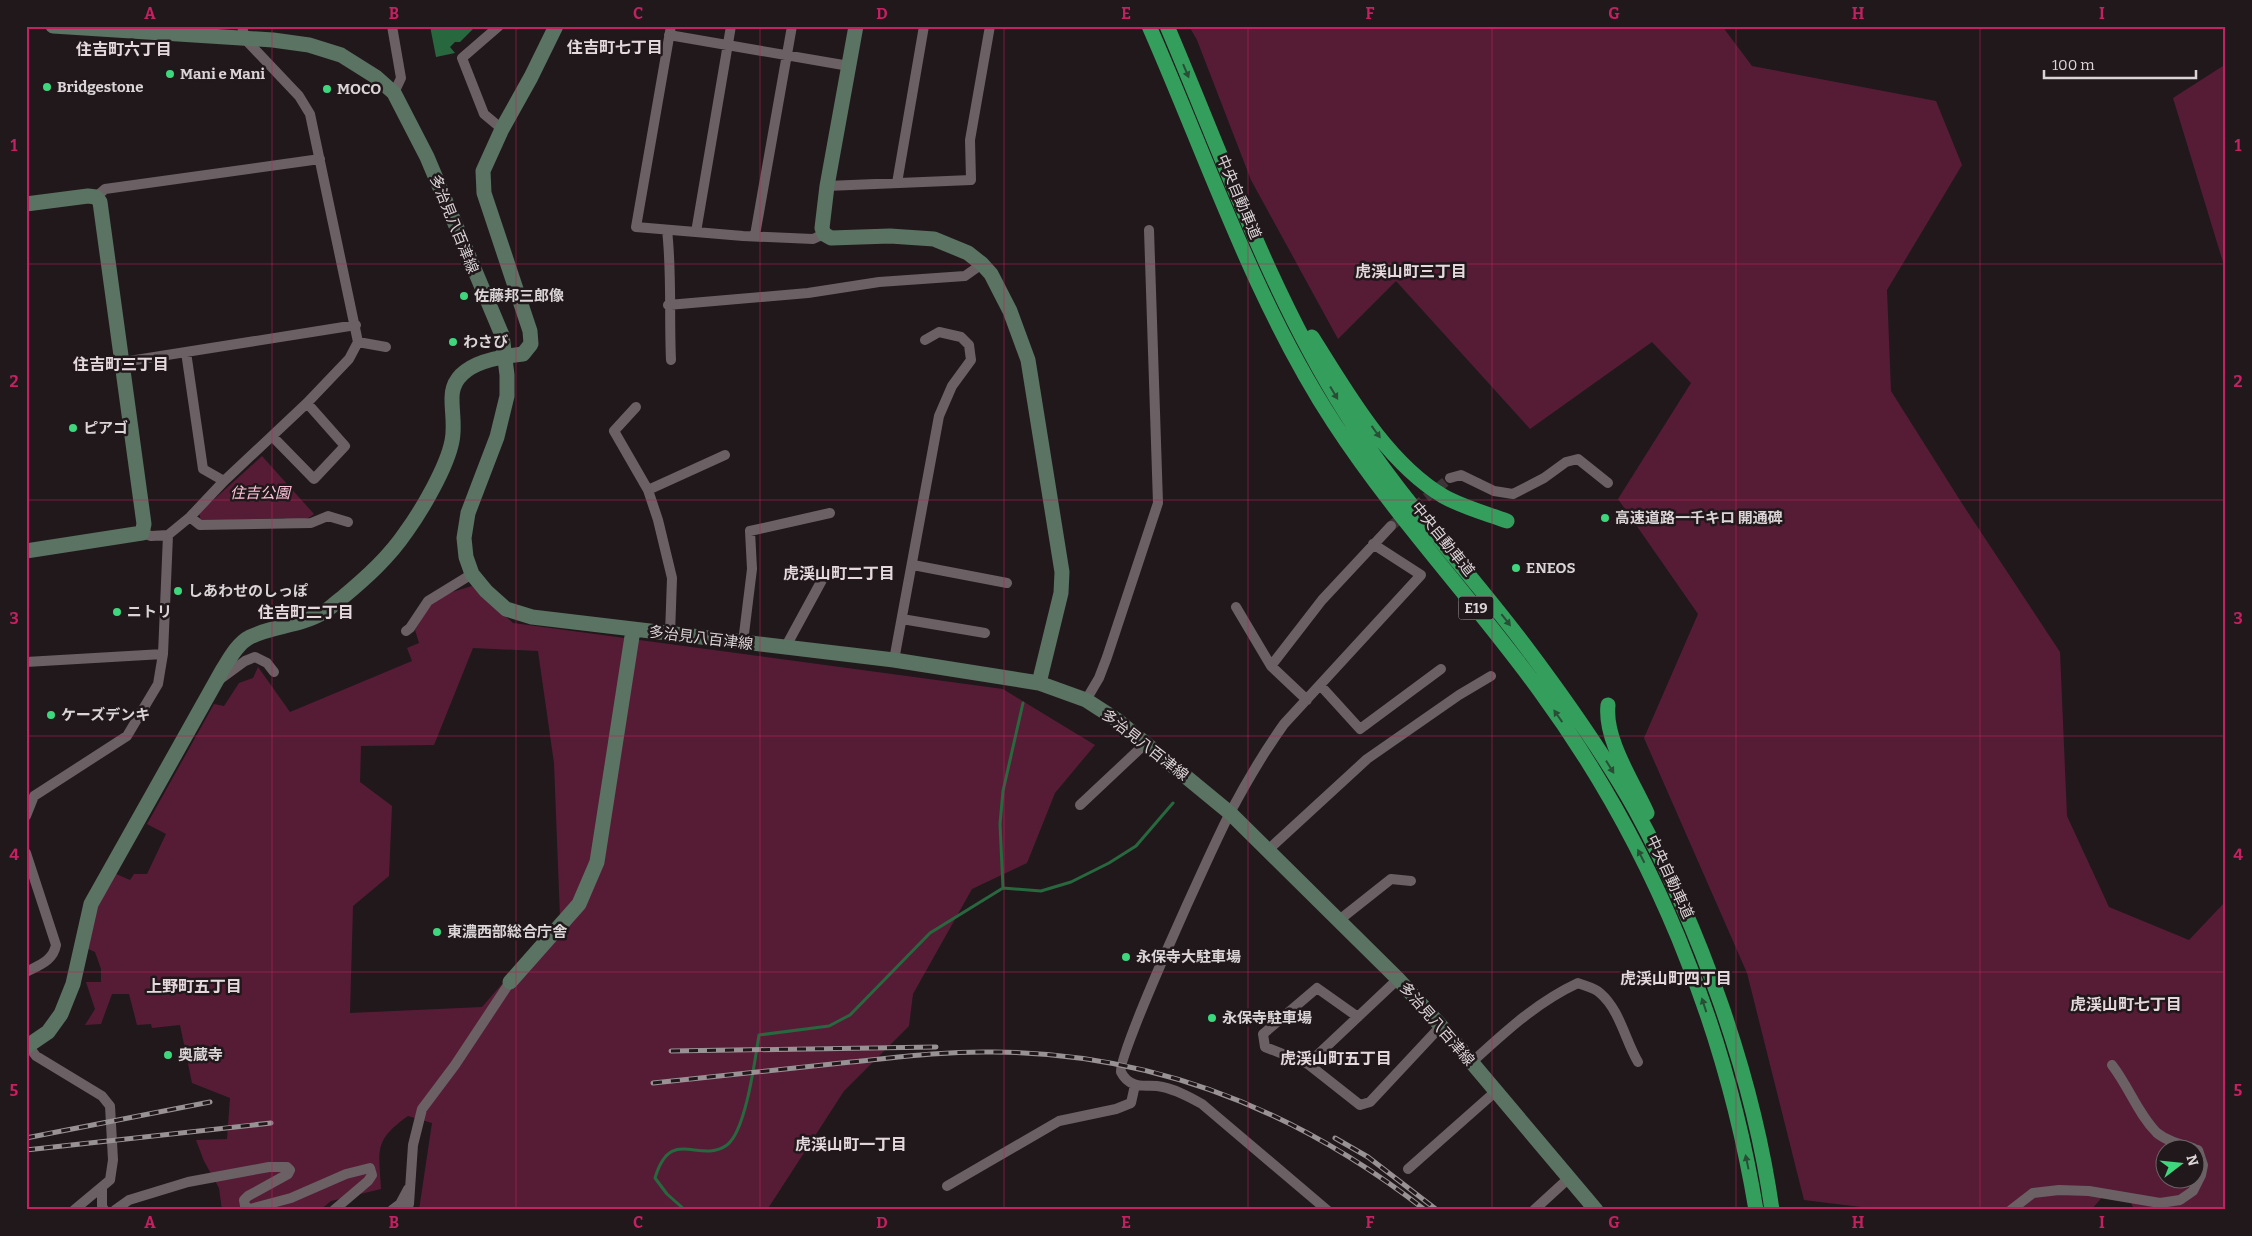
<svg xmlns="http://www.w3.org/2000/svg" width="2252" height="1236" font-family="Bitter,'Noto Sans JP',serif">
  <rect width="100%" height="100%" fill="#21181b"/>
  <!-- green -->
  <path fill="#561c36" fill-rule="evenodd" d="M 1189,26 L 1722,26 L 1752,66 L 1936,101 L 1962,165 L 1887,290 L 1891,391 L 1963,505 L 2060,652 L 2067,816 L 2109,907 L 2189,940 L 2226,901 L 2226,1210 L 2134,1210 L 2131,1202 L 2104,1195 L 2091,1210 L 1885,1210 L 1804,1200 L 1747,973 L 1644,738 L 1698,614 L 1618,499 L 1691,383 L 1652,342 L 1530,429 L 1396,281 L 1338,339 L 1251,180 L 1197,40 ZM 2164,1148 L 2194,1148 L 2194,1178 L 2164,1178 Z
    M 2226,64 L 2226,272 L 2173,98 Z
    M 262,456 L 314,514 C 306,521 293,523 284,518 L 201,521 L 199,513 Z
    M 472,586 L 513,623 L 1003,689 L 1095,745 L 1055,793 L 1027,863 L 972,889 L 913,994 L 909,1026 L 844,1091 L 767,1210 L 419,1210 L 432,1123 L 408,1116 C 373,1141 379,1150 381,1189 L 331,1201 L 320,1210 L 222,1210 L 219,1188 L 204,1161 L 196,1140 L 227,1139 L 230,1098 L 192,1083 L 180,1025 L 152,1028 L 151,1024 L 137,1025 L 129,994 L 112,994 L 101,1024 L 85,1025 L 95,1009 L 86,982 L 101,982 L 101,969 L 95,952 L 86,948 L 98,904 L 114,873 L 130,880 L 134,874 L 147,874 L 166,834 L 147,824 L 214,704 L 224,706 L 239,683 L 253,678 L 258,667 L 290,712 L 412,661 L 407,648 L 419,643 L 415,630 L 431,603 L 449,593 ZM 473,648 L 538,651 L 554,763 L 560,917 L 482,1007 L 350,1013 L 353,906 L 389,876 L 392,806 L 360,782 L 361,746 L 434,745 Z"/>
  <!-- water -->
  <path fill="#28683f" d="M 430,26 L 476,26 L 460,42 L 455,42 L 450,47 L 455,53 L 436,57 Z"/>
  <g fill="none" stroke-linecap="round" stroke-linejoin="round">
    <!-- stream -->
    <path stroke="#28683f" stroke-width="3" d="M 1003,888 L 1000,824 L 1003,791 L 1023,703
      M 685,1210 L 667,1194 L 655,1178 C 671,1125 699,1165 727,1145 C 746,1131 755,1059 759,1035 L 829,1026 L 850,1015 L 930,933 L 1003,888 L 1041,891 L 1071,882 L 1109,863 L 1136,846 L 1173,803"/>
    <!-- street-tunnel -->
    <path stroke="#3d3437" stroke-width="10" stroke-dasharray="10 5" stroke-linecap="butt" d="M 1391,526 L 1450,478"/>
    <!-- street -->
    <path stroke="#6b6064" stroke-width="10" d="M 392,26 L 401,78 L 394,93
      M 499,26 L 462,58 L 484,114 L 502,129
      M 671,26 L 636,227 L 743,236 L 813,239 L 824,234
      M 669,35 L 849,66
      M 897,183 L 924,26
      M 827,186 L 971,180 L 970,140 L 990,26
      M 96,197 L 105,189 L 320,159
      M 667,230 C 672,273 669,317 671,360
      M 696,232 L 731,26
      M 755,235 L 792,26
      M 668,305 L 808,293 L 879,282 L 965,276 L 982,264
      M 358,342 L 386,347
      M 186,352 L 203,469 L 224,481
      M 123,362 L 356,325
      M 636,407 L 614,431 L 648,490 L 658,520 L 672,578 L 670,634
      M 272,436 L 314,479 L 345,446 L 307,403
      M 1450,478 L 1461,475 L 1494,491 L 1513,494 L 1544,478 L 1566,462 L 1578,459 L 1608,483
      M 648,490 L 725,455
      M 190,517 L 200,525 L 311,523 L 328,516 L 348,522
      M 142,533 L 151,536 L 168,535 L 190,517 L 224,481 L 307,403 L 349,359 L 358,342 L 310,114 L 299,96 L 245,39 L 242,26
      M 913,565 L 1007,583
      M 1236,607 L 1271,666 L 1307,700
      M 902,619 L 985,633
      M 406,631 L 410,628 L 428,601 L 472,574
      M 743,642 L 752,569 L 750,531 L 830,513
      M 785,648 L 822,580
      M 894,660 L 939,416 L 952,386 L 971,360 L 969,345 L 961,337 L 939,332 L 925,340
      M 26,662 L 163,654
      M 1271,666 L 1322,600 L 1391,526
      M 219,680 L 245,661 L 255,657 L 267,663 L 274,672
      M 1320,685 L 1360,729 L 1441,669
      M 1086,700 L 1099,678 L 1107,657 L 1158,503 L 1149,230
      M 1080,805 L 1146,743
      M 26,816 L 34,796 L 127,736 L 158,684 L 163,654 L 168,535
      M 1268,850 L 1367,759 L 1459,695 L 1491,676
      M 26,853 L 56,945 C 53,961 39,965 26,972
      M 1338,921 L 1391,879 L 1411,881
      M 1358,1017 L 1317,988 L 1263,1034 L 1265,1047 L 1308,1064 L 1360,1105 L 1370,1102 L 1441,1026
      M 29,1047 L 36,1056 L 102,1096 L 110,1106 L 113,1160 L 110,1180 L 74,1210
      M 1471,1063 C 1505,1032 1537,1002 1578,983 C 1585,986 1595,988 1600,993 C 1620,1010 1625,1040 1638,1062
      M 1308,1064 L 1398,979
      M 2112,1065 C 2129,1087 2138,1114 2157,1133 C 2167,1141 2181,1145 2193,1148
      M 1408,1169 L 1495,1092
      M 947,1186 L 1059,1121 L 1116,1109 L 1131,1103 L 1135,1085
      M 102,1187 L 102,1206 L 104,1210
      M 115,1210 L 129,1200 L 188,1182 L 269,1167 L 287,1167 L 290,1170 L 288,1174 L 248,1196 L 244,1200 L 245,1206 L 250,1209 L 291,1198 L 346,1174 L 370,1168 L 372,1175 L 368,1181 L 334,1210
      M 392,1210 L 400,1204 L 408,1189
      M 406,1210 L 409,1204 L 413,1145 L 422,1109 L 455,1065 L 510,982
      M 1327,1210 L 1202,1104 C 1188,1096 1173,1088 1157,1086 C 1149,1085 1141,1087 1134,1084 C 1128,1082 1124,1078 1121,1072 C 1116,1057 1216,839 1231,811 C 1247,781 1264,752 1284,724 L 1421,575 L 1373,544
      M 1534,1210 L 1569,1178
      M 2011,1210 L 2033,1193 L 2059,1190 L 2089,1191 L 2160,1203 L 2180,1200 L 2193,1191 L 2201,1175 L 2203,1165 L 2198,1150 L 2194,1149"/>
    <!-- secondary -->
    <path stroke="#5a7362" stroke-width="15" d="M 53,26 L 273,40 L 309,45 L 341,55 L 376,77 L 394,93 L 427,157 L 502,335 L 507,375 L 507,396 L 497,437 L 468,513 L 464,538 L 466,557 L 472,574 L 486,591 L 506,609 L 532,617 L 894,660 L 1039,683 L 1086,700 L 1117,720 L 1230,813 L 1398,979 L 1441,1026 L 1596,1210
      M 856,26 L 827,186 L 822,228 L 824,234 L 831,238 L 890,236 L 934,239 L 968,253 L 982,264 L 991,274 L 1010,311 L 1028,360 L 1062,572 L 1061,593 L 1039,683
      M 26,204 L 88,196 L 96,197 L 100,202 L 144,524 L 142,533 L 26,551
      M 510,982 L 579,904 L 597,862 L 633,630
      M 26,1047 L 48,1032 L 61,1014 L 73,984 L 91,904 L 223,669 C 230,658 238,643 250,637 C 272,626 300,626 322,613 C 330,609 336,602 343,597 C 367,577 389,557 406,532 C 422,510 447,467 452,441 C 455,427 452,414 452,399 C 451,364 496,357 523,354 L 531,344 L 530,331 L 484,193 L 483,171 L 502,129 L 531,77 L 556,26"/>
    <!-- highway -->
    <path stroke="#349e5d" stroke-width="15" d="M 1149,26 C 1208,160 1254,300 1334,423 C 1396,518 1474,600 1540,691 C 1652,844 1725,1023 1756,1210
      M 1167,26 C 1223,157 1269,291 1345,412 C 1397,496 1467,568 1526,647 C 1565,699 1603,752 1635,809 C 1700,928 1753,1075 1772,1210
      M 1312,337 C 1347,392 1385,461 1443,496 C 1462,507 1485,513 1507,521
      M 1608,705 C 1604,739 1633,782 1647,813"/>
    <!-- rail casing -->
    <g stroke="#999294" stroke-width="5">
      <path id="rail" d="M 671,1051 L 936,1047
        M 653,1083 C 719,1076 785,1069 851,1062 C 899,1057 946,1051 994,1052 C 1156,1053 1298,1111 1425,1210
        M 26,1138 L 210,1102
        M 1335,1138 L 1368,1157 L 1437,1210
        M 26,1150 L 271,1123"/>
    </g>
    <!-- rail -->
    <use href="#rail" stroke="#21181b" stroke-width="3" stroke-dasharray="9" stroke-linecap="butt"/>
  </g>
  <!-- one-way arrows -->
  <defs><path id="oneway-solid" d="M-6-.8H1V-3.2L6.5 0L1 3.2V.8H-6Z" transform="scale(1.25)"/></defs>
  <g fill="#294e35">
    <use href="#oneway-solid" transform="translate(1186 71) rotate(67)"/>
    <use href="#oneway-solid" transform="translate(1334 393) rotate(59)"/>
    <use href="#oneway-solid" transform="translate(1376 432) rotate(54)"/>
    <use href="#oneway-solid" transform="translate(1506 620) rotate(52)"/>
    <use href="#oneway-solid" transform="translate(1558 716) rotate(-125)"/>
    <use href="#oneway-solid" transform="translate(1610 767) rotate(58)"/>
    <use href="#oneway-solid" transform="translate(1641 856) rotate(-117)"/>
    <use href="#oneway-solid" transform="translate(1704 1005) rotate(-108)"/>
    <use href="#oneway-solid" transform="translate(1747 1162) rotate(-102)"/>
  </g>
  <!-- grid -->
  <path fill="none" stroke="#c32161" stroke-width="1" stroke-opacity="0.55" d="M 272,26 L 272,1210M 516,26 L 516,1210M 760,26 L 760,1210M 1004,26 L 1004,1210M 1248,26 L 1248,1210M 1492,26 L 1492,1210M 1736,26 L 1736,1210M 1980,26 L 1980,1210M 26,264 L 2226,264M 26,500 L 2226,500M 26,736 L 2226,736M 26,972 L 2226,972"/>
  <!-- markers -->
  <g fill="#3ed77d" stroke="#21181b" stroke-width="2">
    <circle cx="170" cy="74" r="5"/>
    <circle cx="47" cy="87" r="5"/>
    <circle cx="327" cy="89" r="5"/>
    <circle cx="464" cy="296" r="5"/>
    <circle cx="453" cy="342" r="5"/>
    <circle cx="73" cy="428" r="5"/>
    <circle cx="1605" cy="518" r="5"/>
    <circle cx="1516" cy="568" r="5"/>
    <circle cx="178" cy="591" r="5"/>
    <circle cx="117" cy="612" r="5"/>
    <circle cx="51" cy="715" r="5"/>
    <circle cx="437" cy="932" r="5"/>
    <circle cx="1126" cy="957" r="5"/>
    <circle cx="1212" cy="1018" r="5"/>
    <circle cx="168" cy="1055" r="5"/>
  </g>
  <g text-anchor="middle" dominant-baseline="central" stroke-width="5" stroke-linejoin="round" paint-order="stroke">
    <!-- shield labels -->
    <rect fill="#21181b" stroke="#a29c9e" stroke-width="1" x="1458.5" y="596.5" width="35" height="23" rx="4"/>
    <g font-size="14" font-weight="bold" fill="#dad4d6">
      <text x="1476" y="608">E19</text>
    </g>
    <!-- poi labels -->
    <g font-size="15" font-weight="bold" fill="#dad4d6" stroke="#21181b" text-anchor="start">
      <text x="180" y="74">Mani e Mani</text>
      <text x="57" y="87">Bridgestone</text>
      <text x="337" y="89">MOCO</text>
      <text x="474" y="296">佐藤邦三郎像</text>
      <text x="463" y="342">わさび</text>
      <text x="83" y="428">ピアゴ</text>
      <text x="1615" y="518">高速道路一千キロ 開通碑</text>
      <text x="1526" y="568">ENEOS</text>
      <text x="188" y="591">しあわせのしっぽ</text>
      <text x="127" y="612">ニトリ</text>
      <text x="61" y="715">ケーズデンキ</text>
      <text x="447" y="932">東濃西部総合庁舎</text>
      <text x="1136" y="957">永保寺大駐車場</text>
      <text x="1222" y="1018">永保寺駐車場</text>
      <text x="178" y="1055">奥蔵寺</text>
    </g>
    <!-- street labels -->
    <g font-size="15" fill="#dad4d6" stroke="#21181b">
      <text transform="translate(1239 197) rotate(67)">中央自動車道</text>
      <text transform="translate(454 224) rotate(68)">多治見八百津線</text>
      <text transform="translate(1443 539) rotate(51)">中央自動車道</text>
      <text transform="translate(701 638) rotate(7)">多治見八百津線</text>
      <text transform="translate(1145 745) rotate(38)">多治見八百津線</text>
      <text transform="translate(1670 877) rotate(65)">中央自動車道</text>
      <text transform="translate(1437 1024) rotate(49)">多治見八百津線</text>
    </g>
    <!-- park labels -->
    <g font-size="15" font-style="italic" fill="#fec2d8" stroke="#21181b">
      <text x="260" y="493">住吉公園</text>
    </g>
    <!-- neighbourhood labels -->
    <g font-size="16" font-weight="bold" fill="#e5d9dd" stroke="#21181b">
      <text x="615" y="47">住吉町七丁目</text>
      <text x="124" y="49">住吉町六丁目</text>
      <text x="1411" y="271">虎渓山町三丁目</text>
      <text x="121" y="364">住吉町三丁目</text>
      <text x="839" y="573">虎渓山町二丁目</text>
      <text x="306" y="612">住吉町二丁目</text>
      <text x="1676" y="978">虎渓山町四丁目</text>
      <text x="194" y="986">上野町五丁目</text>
      <text x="2126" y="1004">虎渓山町七丁目</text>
      <text x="1336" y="1058">虎渓山町五丁目</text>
      <text x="851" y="1144">虎渓山町一丁目</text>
    </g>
  </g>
  <!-- border -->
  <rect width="2252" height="1236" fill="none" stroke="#21181b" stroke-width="55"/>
  <!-- north arrow -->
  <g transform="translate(2180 1164) rotate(74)"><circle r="24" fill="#21181b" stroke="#6b6366"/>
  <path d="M0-4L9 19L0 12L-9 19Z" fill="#3ed77d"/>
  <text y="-8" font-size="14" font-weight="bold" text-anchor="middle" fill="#dad4d6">N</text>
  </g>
  <!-- scale -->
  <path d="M2044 70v8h152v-8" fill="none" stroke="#dad4d6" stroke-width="2.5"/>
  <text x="2052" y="70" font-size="15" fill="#dad4d6" stroke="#21181b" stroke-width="4" paint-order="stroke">100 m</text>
  <rect x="28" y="28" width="2196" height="1180" fill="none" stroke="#c32161" stroke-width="2"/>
  <g font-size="16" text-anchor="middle" font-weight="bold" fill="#c32161">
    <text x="150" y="19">A</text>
    <text x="394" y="19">B</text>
    <text x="638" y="19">C</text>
    <text x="882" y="19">D</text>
    <text x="1126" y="19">E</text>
    <text x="1370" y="19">F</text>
    <text x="1614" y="19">G</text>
    <text x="1858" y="19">H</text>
    <text x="2102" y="19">I</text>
    <text x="14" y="151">1</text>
    <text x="2238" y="151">1</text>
    <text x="14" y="387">2</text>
    <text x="2238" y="387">2</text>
    <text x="14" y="624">3</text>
    <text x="2238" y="624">3</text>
    <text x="14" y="860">4</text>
    <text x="2238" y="860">4</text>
    <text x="14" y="1096">5</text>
    <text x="2238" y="1096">5</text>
    <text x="150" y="1228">A</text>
    <text x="394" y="1228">B</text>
    <text x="638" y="1228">C</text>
    <text x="882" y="1228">D</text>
    <text x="1126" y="1228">E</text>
    <text x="1370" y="1228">F</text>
    <text x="1614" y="1228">G</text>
    <text x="1858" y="1228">H</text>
    <text x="2102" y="1228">I</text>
  </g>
</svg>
